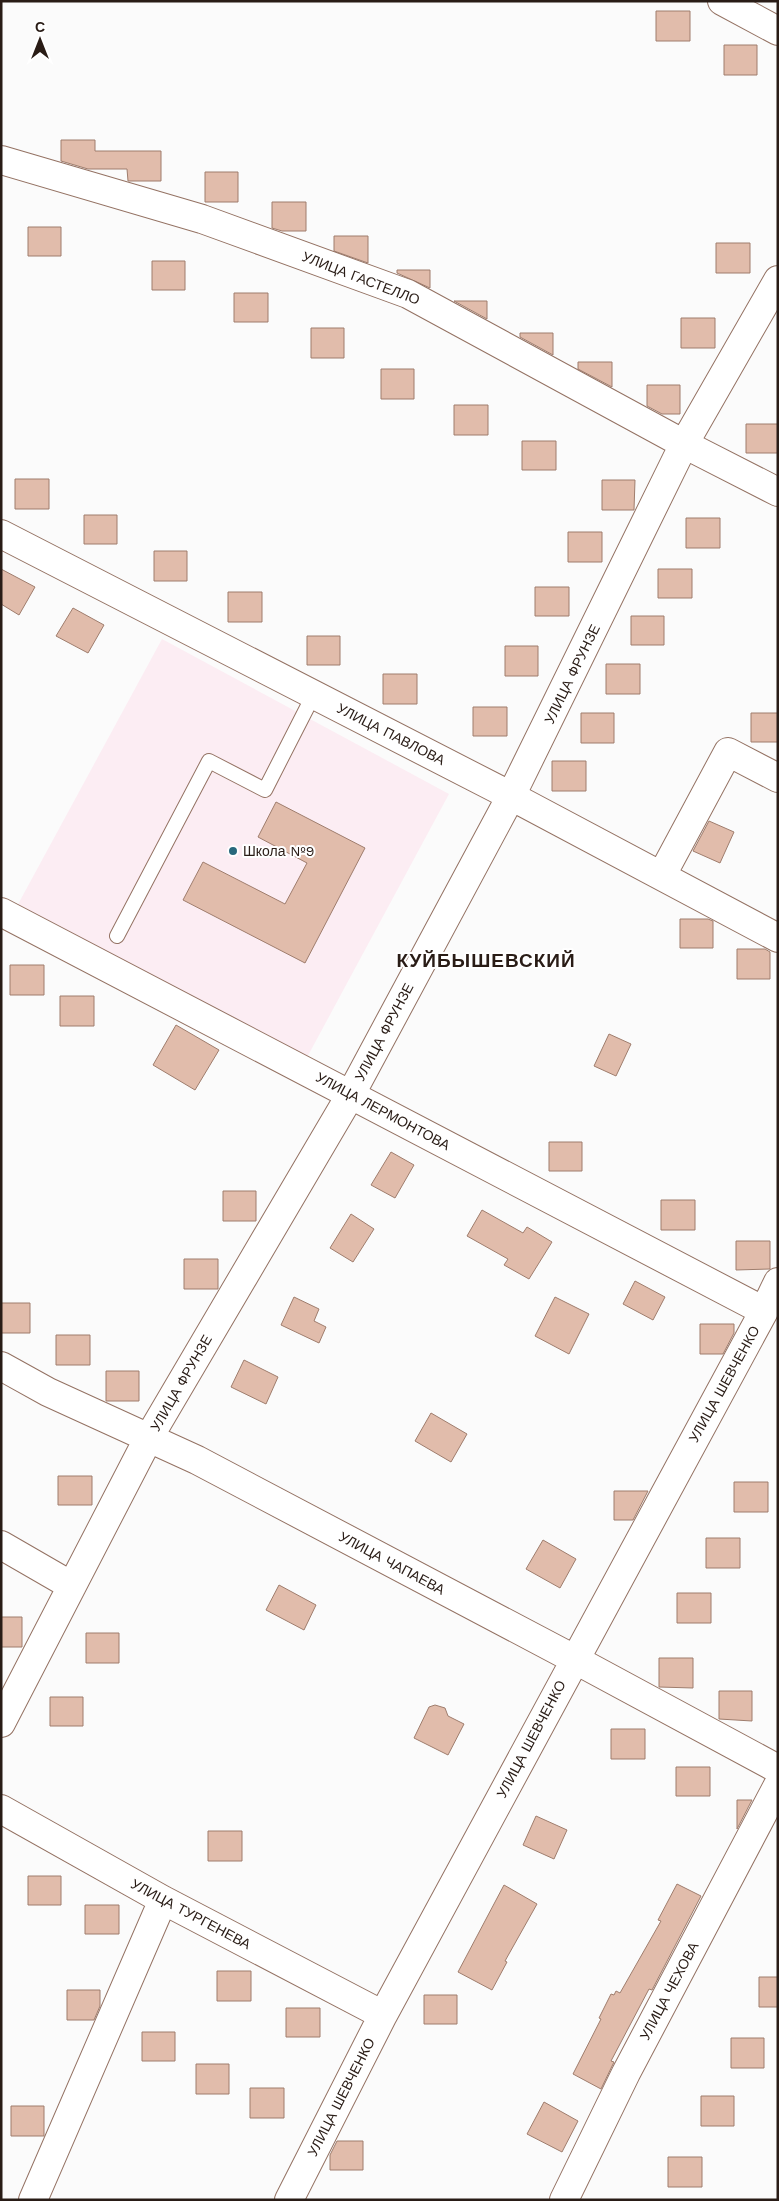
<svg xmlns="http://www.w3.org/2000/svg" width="779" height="2201" font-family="'Work Sans',sans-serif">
  <rect width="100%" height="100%" fill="#fbfbfb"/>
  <!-- education -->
  <path fill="#fcedf3" d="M 162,639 L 449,794 L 304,1063 L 16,908 Z"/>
  <!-- building -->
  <path fill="#e1bcab" stroke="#9f7d6d" d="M 656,11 L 690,11 L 690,41 L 656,41 Z
    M 724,45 L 757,45 L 757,75 L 724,75 Z
    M 61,140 L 95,140 L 95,151 L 161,151 L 161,181 L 128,181 L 127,169 L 88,169 L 61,161 Z
    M 205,172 L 238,172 L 238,202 L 205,202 Z
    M 272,202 L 306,202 L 306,231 L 282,231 L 272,228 Z
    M 28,227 L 61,227 L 61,256 L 28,256 Z
    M 334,236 L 368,236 L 368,263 L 334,251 Z
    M 716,243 L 750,243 L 750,273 L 716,273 Z
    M 152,261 L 185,261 L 185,290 L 152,290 Z
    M 397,270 L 430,270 L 430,288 L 397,273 Z
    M 234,293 L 268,293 L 268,322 L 234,322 Z
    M 454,301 L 487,301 L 487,319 Z
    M 681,318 L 715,318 L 715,348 L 681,348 Z
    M 311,328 L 344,328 L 344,358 L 311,358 Z
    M 520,333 L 553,333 L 553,355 L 520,337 Z
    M 578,362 L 612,362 L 612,387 L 578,369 Z
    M 381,369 L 414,369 L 414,399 L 381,399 Z
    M 647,385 L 680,385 L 680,414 L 662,414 L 647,406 Z
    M 454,405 L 488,405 L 488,435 L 454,435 Z
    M 746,424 L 778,424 L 778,453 L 746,453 Z
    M 522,441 L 556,441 L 556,470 L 522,470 Z
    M 15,479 L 49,479 L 49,509 L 15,509 Z
    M 602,480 L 635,480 L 634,510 L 602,510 Z
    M 84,515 L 117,515 L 117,544 L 84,544 Z
    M 686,518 L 720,518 L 720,548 L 686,548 Z
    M 568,532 L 602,532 L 602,562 L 568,562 Z
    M 154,551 L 187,551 L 187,581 L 154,581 Z
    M 1,569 L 35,587 L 19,615 L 1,604 Z
    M 658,569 L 692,569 L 692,598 L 658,598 Z
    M 535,587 L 569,587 L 569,616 L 535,616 Z
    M 228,592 L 262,592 L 262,622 L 228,622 Z
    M 73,608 L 104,625 L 88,653 L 56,636 Z
    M 631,616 L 664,616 L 664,645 L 631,645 Z
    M 307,636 L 340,636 L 340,665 L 307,665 Z
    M 505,646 L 538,646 L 538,676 L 505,676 Z
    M 606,664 L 640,664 L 640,694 L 606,694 Z
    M 383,674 L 417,674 L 417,704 L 383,704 Z
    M 473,707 L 507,707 L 507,736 L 473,736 Z
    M 581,713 L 614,713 L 614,743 L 581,743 Z
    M 751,713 L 778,713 L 778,742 L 751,742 Z
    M 552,761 L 586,761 L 586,791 L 552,791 Z
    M 276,802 L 365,848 L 305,963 L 183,900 L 203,862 L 285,904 L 307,863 L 258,837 Z
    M 709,821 L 734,832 L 720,863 L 693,851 Z
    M 680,919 L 708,919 L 713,921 L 713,948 L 680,948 Z
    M 737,949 L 765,949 L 770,952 L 770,979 L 737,979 Z
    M 10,965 L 44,965 L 44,995 L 10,995 Z
    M 60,996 L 94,996 L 94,1026 L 60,1026 Z
    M 176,1025 L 219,1050 L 195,1090 L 153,1065 Z
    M 609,1034 L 631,1044 L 616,1076 L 594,1066 Z
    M 549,1142 L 582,1142 L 582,1171 L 549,1171 Z
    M 391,1152 L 414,1165 L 395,1198 L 371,1185 Z
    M 223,1191 L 256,1191 L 256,1221 L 223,1221 Z
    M 661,1200 L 695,1200 L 695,1230 L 661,1230 Z
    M 482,1210 L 523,1233 L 527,1227 L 552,1242 L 529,1279 L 504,1265 L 508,1259 L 467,1236 Z
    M 351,1214 L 374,1229 L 353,1262 L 330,1248 Z
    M 736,1241 L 770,1241 L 770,1269 L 736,1270 Z
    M 184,1259 L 218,1259 L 218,1289 L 184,1289 Z
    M 635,1281 L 665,1297 L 653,1320 L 623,1304 Z
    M 294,1297 L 319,1309 L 314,1321 L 326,1327 L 319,1343 L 281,1325 Z
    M 555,1297 L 589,1314 L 569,1354 L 535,1336 Z
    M 1,1303 L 30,1303 L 30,1333 L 1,1333 Z
    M 700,1324 L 734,1324 L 734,1333 L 723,1354 L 700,1354 Z
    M 56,1335 L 90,1335 L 90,1365 L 56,1365 Z
    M 244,1360 L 278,1377 L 266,1404 L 231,1387 Z
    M 106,1371 L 139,1371 L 139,1401 L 106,1401 Z
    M 431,1413 L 467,1434 L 451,1462 L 415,1441 Z
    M 58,1476 L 92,1476 L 92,1505 L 58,1505 Z
    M 734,1482 L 768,1482 L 768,1512 L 734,1512 Z
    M 614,1491 L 648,1491 L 633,1520 L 614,1520 Z
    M 706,1538 L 740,1538 L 740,1568 L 706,1568 Z
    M 543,1540 L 576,1559 L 560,1588 L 526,1569 Z
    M 279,1585 L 316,1605 L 304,1630 L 266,1610 Z
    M 677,1593 L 711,1593 L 711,1623 L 677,1623 Z
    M 1,1617 L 22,1617 L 22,1647 L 1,1647 Z
    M 86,1633 L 119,1633 L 119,1663 L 86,1663 Z
    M 659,1658 L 693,1658 L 693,1688 L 659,1687 Z
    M 719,1691 L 752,1691 L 752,1721 L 719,1719 Z
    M 50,1697 L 83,1697 L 83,1726 L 50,1726 Z
    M 435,1705 L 445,1708 L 448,1716 L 464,1724 L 448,1755 L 414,1738 L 429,1707 Z
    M 611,1729 L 645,1729 L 645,1759 L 611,1759 Z
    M 676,1767 L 710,1767 L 710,1796 L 676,1796 Z
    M 737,1800 L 752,1800 L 737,1829 Z
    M 536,1816 L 567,1830 L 554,1859 L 523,1845 Z
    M 208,1831 L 242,1831 L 242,1861 L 208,1861 Z
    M 28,1876 L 61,1876 L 61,1905 L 28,1905 Z
    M 677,1884 L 701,1896 L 652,1990 L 649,1989 L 611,2061 L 614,2062 L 601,2089 L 573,2074 L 601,2019 L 599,2018 L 611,1994 L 614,1995 L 616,1991 L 620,1993 L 661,1921 L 658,1920 Z
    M 504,1885 L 537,1904 L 505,1961 L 507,1962 L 492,1990 L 458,1972 Z
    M 85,1905 L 119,1905 L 119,1934 L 85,1934 Z
    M 217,1971 L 251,1971 L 251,2001 L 217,2001 Z
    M 759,1977 L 778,1977 L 778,2007 L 759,2007 Z
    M 67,1990 L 100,1990 L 100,2006 L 94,2020 L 67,2020 Z
    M 424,1995 L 457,1995 L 457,2024 L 424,2024 Z
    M 286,2008 L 320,2008 L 320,2037 L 286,2037 Z
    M 142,2032 L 175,2032 L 175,2061 L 142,2061 Z
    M 731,2038 L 764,2038 L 764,2068 L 731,2068 Z
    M 196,2064 L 229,2064 L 229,2094 L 196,2094 Z
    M 250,2088 L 284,2088 L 284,2118 L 250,2118 Z
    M 701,2096 L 734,2096 L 734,2126 L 701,2126 Z
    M 544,2102 L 578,2121 L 562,2152 L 527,2134 Z
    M 11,2106 L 44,2106 L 44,2136 L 11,2136 Z
    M 337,2141 L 363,2141 L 363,2170 L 330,2170 L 330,2155 Z
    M 668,2157 L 702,2157 L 702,2187 L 668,2187 Z"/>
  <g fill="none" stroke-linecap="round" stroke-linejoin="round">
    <!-- lane casing -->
    <g stroke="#947263" stroke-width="16">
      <path id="lane" d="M 117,936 L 209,761 L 265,790 L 314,694"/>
    </g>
    <!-- street casing -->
    <g stroke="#947263" stroke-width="30">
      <path id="street" d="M 722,1 L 778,31
        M 1,160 L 202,219 L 408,294 L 684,444 L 778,492
        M 1,534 L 511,796 L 778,938
        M 662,875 L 728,752 L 778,778
        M 1,912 L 764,1311
        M 1,1366 L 48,1392 L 197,1460 L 574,1659 L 778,1769
        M 1,1545 L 72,1586
        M 1,1723 L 148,1439 L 351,1094 L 511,796 L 684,444 L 778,280
        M 1,1809 L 163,1900 L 383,2015
        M 33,2200 L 163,1900
        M 289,2200 L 383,2015 L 764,1311 L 778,1282
        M 564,2200 L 626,2073 L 778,1785"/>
    </g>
    <!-- lane -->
    <use href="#lane" stroke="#fff" stroke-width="14"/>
    <!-- street -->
    <use href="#street" stroke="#fff" stroke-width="28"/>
  </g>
  <!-- markers -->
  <circle fill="#28687c" stroke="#fff" stroke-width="2" cx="233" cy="851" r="5"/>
  <g text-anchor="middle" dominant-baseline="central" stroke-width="4" stroke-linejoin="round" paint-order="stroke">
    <!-- street labels -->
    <g font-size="14" fill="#291c16" stroke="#fff">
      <text transform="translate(361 278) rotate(21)">УЛИЦА ГАСТЕЛЛО</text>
      <text transform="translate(572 674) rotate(-64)">УЛИЦА ФРУНЗЕ</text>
      <text transform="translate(391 734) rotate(27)">УЛИЦА ПАВЛОВА</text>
      <text transform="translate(384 1032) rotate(-62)">УЛИЦА ФРУНЗЕ</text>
      <text transform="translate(383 1111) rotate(28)">УЛИЦА ЛЕРМОНТОВА</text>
      <text transform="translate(181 1383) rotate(-60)">УЛИЦА ФРУНЗЕ</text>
      <text transform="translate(724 1384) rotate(-61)">УЛИЦА ШЕВЧЕНКО</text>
      <text transform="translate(392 1563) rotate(28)">УЛИЦА ЧАПАЕВА</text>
      <text transform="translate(531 1739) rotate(-62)">УЛИЦА ШЕВЧЕНКО</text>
      <text transform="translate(191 1914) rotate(28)">УЛИЦА ТУРГЕНЕВА</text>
      <text transform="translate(669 1991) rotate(-62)">УЛИЦА ЧЕХОВА</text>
      <text transform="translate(341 2097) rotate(-63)">УЛИЦА ШЕВЧЕНКО</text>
    </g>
    <!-- poi labels -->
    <g font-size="14" fill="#291c16" stroke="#fff" text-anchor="start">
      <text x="243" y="851">Школа №9</text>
    </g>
    <!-- district labels -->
    <g font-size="19" font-weight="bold" letter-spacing="1" fill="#291c16" stroke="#fff">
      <text x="486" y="960">КУЙБЫШЕВСКИЙ</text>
    </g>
  </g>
  <!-- border -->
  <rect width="779" height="2201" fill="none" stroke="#291c16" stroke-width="5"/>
  <!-- north arrow -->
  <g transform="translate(40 40)" stroke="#ffffff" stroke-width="4" paint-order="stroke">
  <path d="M0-4L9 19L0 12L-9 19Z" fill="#291c16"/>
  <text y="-8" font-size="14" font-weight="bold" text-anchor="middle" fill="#291c16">С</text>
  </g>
</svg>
